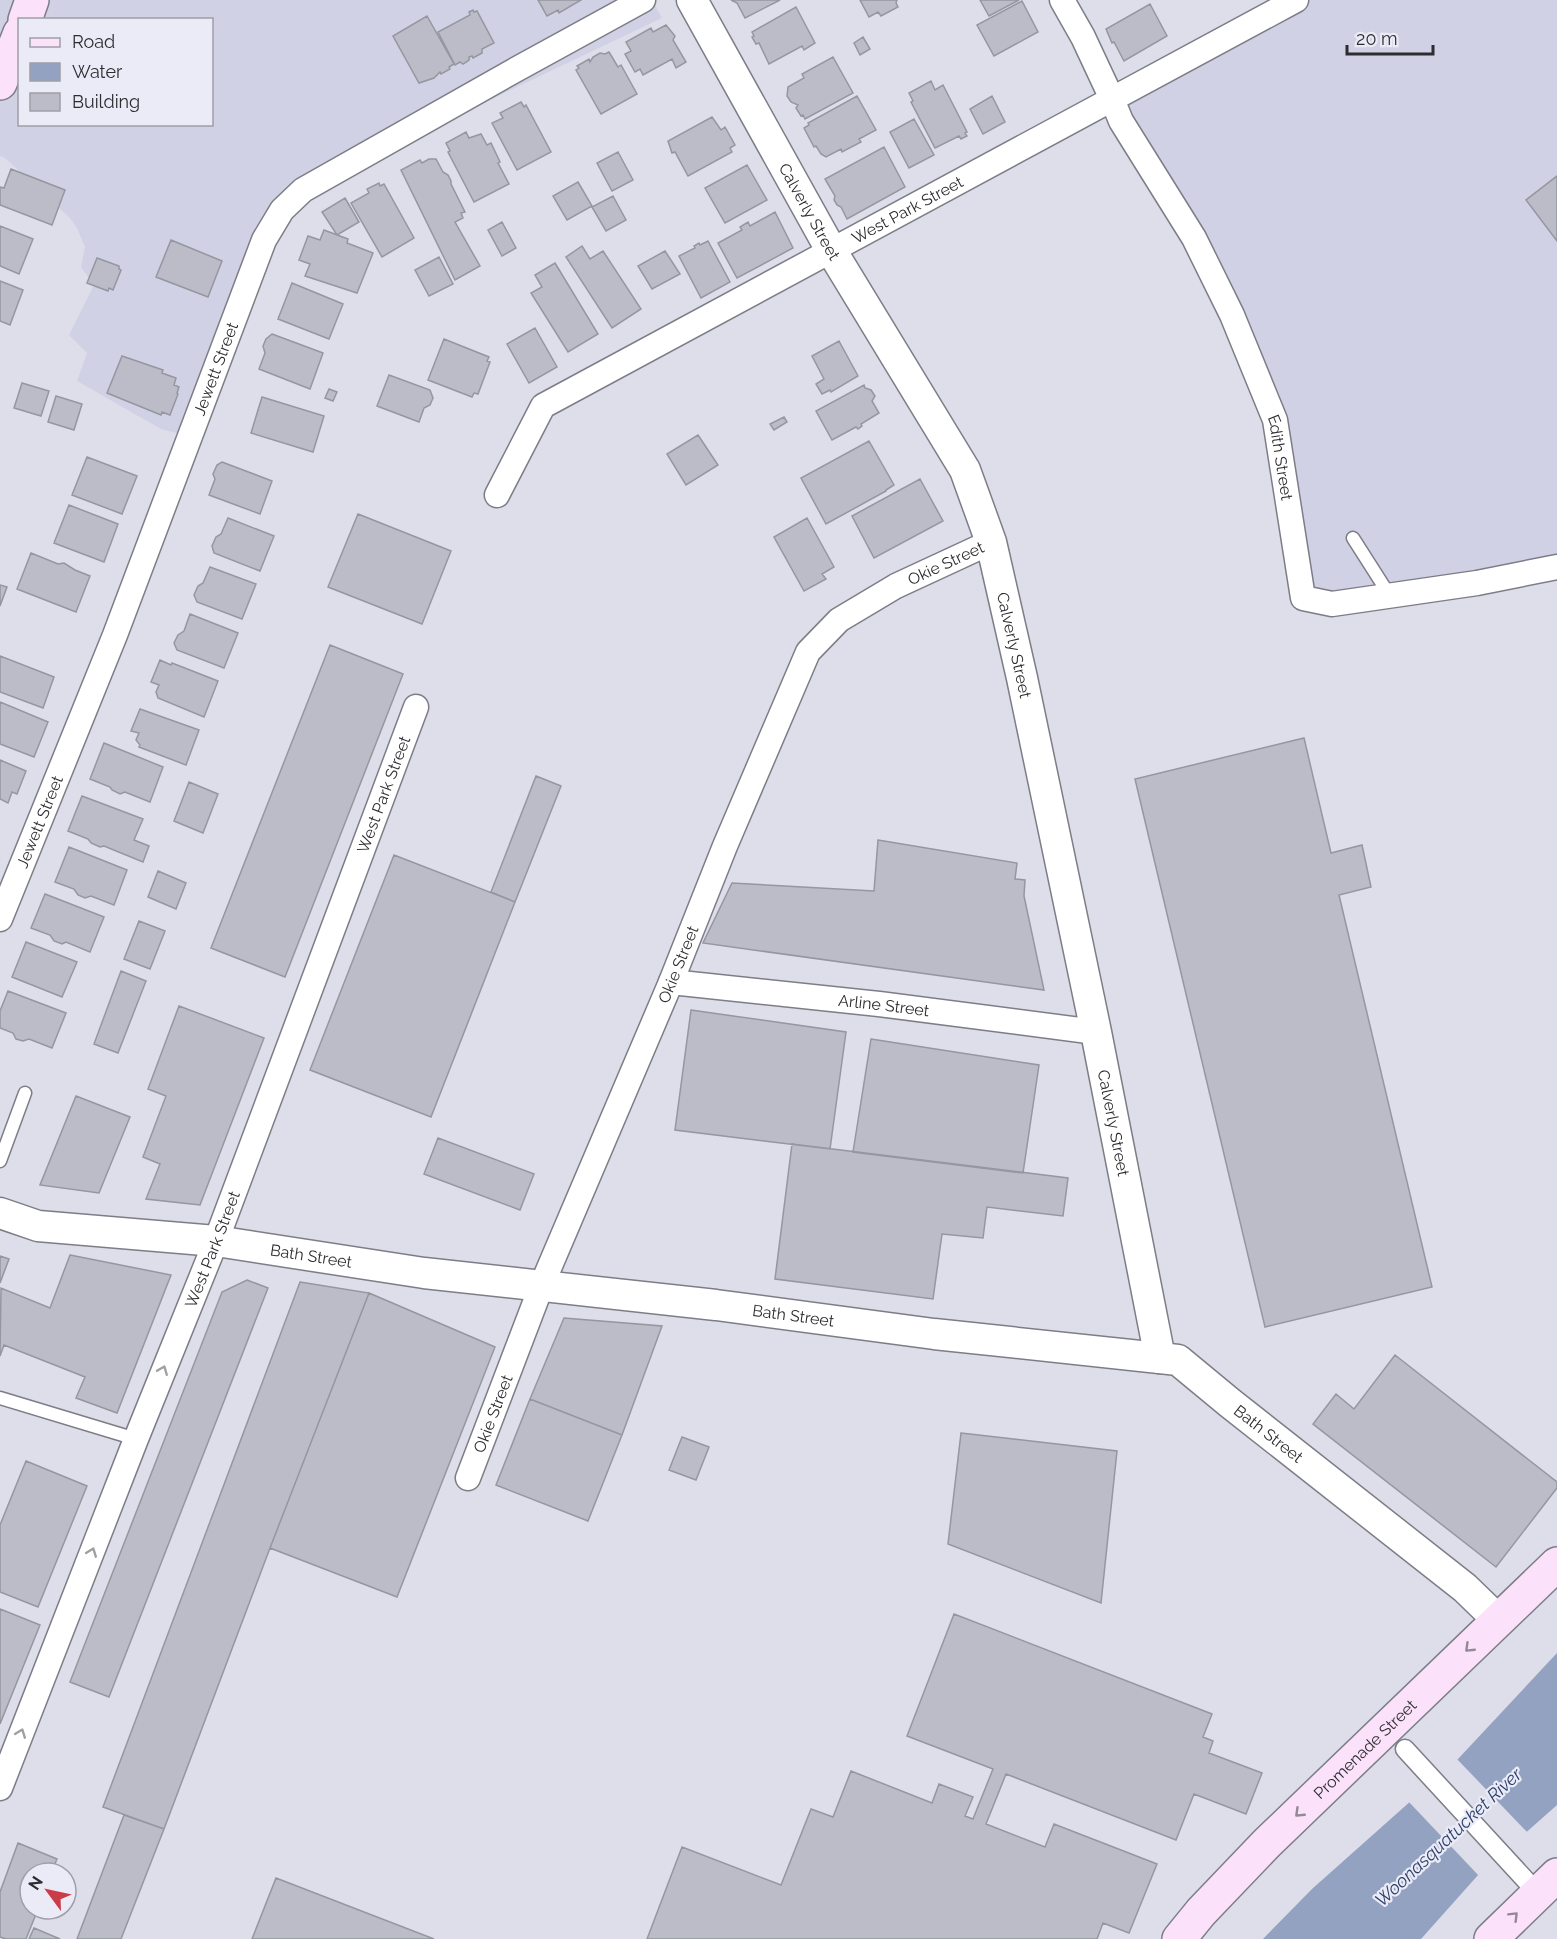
<svg xmlns="http://www.w3.org/2000/svg" width="1557" height="1939" font-family="Raleway,sans-serif">
  <rect width="100%" height="100%" fill="#dddee9"/>
  <!-- built -->
  <path fill="#d0d1e4" fill-rule="evenodd" d="M 0,0 L 652,0 L 662,18 L 418,134 L 287,209 L 192,437 L 161,429 L 77,381 L 87,353 L 69,335 L 94,285 L 81,267 L 85,247 L 77,228 L 69,217 L 5,158 L 0,156 ZM 20,20 L 212,20 L 212,124 L 20,124 Z
    M 1300,0 L 1557,0 L 1557,577 L 1317,607 L 1285,418 L 1279,393 L 1210,268 L 1122,100 Z"/>
  <!-- water -->
  <path fill="#93a2c1" d="M 1557,1653 L 1557,1805 L 1479,1874 L 1421,1939 L 1263,1939 L 1312,1889 L 1458,1759 Z"/>
  <!-- pier -->
  <path fill="#dddee9" d="M 1455,1757 L 1529,1834 L 1480,1877 L 1408,1801 Z"/>
  <!-- building -->
  <path fill="#bbbcc7" stroke="#9496a0" stroke-width="1.5" d="M 538,0 L 581,0 L 559,13 L 558,10 L 547,16 Z
    M 731,0 L 780,0 L 745,18 L 737,3 Z
    M 860,0 L 897,0 L 896,3 L 898,7 L 881,16 L 878,12 L 869,17 Z
    M 980,0 L 1019,0 L 989,16 Z
    M 1022,1 L 1038,32 L 994,56 L 977,25 Z
    M 1150,4 L 1167,36 L 1124,61 L 1114,42 L 1112,43 L 1106,29 Z
    M 796,7 L 815,43 L 804,50 L 802,46 L 769,64 L 759,43 L 756,44 L 752,37 L 754,36 L 752,32 Z
    M 473,10 L 474,12 L 477,11 L 494,43 L 482,49 L 482,53 L 473,58 L 472,56 L 469,57 L 469,60 L 463,64 L 460,62 L 455,65 L 438,32 L 470,15 L 469,12 Z
    M 427,16 L 454,64 L 449,67 L 450,69 L 441,74 L 440,72 L 434,78 L 419,83 L 393,36 Z
    M 666,25 L 675,36 L 673,40 L 686,62 L 676,68 L 672,59 L 643,75 L 640,69 L 635,72 L 625,54 L 631,51 L 626,42 L 651,28 L 653,32 Z
    M 863,37 L 870,49 L 860,55 L 854,43 Z
    M 609,52 L 618,67 L 621,65 L 637,94 L 601,114 L 576,70 L 579,68 L 577,66 L 589,59 L 590,62 L 593,57 L 600,53 L 605,54 Z
    M 833,57 L 853,93 L 805,119 L 803,115 L 801,116 L 796,108 L 798,105 L 791,102 L 787,96 L 788,87 L 804,78 L 802,74 Z
    M 931,81 L 935,90 L 943,85 L 967,132 L 965,133 L 967,136 L 961,139 L 959,136 L 935,148 L 911,102 L 913,101 L 909,93 Z
    M 857,96 L 876,130 L 859,139 L 861,142 L 842,152 L 841,149 L 826,157 L 821,154 L 816,146 L 814,147 L 804,128 L 809,125 L 808,123 Z
    M 992,96 L 1005,122 L 983,134 L 970,109 Z
    M 521,102 L 524,107 L 526,105 L 551,152 L 517,170 L 492,123 L 503,118 L 500,113 Z
    M 712,117 L 721,130 L 725,127 L 735,145 L 730,148 L 732,152 L 688,176 L 675,152 L 672,153 L 668,141 Z
    M 914,119 L 934,155 L 909,168 L 890,132 Z
    M 466,132 L 469,138 L 481,134 L 487,145 L 491,143 L 500,162 L 498,163 L 509,184 L 474,202 L 448,152 L 450,151 L 446,143 Z
    M 884,147 L 905,187 L 847,219 L 841,207 L 837,205 L 834,200 L 835,196 L 825,179 Z
    M 618,152 L 633,180 L 612,191 L 597,163 Z
    M 429,159 L 436,159 L 443,172 L 448,175 L 451,181 L 451,184 L 465,212 L 461,213 L 463,218 L 455,222 L 480,266 L 455,280 L 401,170 L 420,160 L 422,163 Z
    M 747,165 L 767,200 L 725,223 L 705,188 Z
    M 11,169 L 65,190 L 52,225 L 0,205 L 0,187 L 4,188 Z
    M 1557,176 L 1557,241 L 1526,200 Z
    M 578,182 L 592,206 L 567,220 L 553,196 Z
    M 379,183 L 380,186 L 384,184 L 414,238 L 382,257 L 351,203 L 369,193 L 367,189 Z
    M 613,196 L 626,220 L 606,231 L 592,207 Z
    M 345,198 L 359,222 L 337,235 L 322,212 Z
    M 775,212 L 793,248 L 737,278 L 718,243 L 742,230 L 740,227 L 748,222 L 750,226 Z
    M 502,222 L 516,248 L 502,256 L 488,230 Z
    M 0,226 L 33,239 L 19,274 L 0,266 Z
    M 324,230 L 348,239 L 347,243 L 373,253 L 357,293 L 305,276 L 310,264 L 299,260 L 308,236 L 320,240 Z
    M 171,240 L 222,261 L 208,297 L 156,277 Z
    M 708,241 L 730,282 L 701,298 L 679,256 L 695,248 L 694,246 L 699,243 L 700,245 Z
    M 582,246 L 590,259 L 603,251 L 641,309 L 612,328 L 566,257 Z
    M 665,251 L 680,274 L 652,289 L 638,266 Z
    M 439,257 L 453,284 L 429,296 L 415,270 Z
    M 97,258 L 119,266 L 119,269 L 121,270 L 113,290 L 109,288 L 108,291 L 87,283 Z
    M 555,263 L 598,334 L 568,352 L 531,293 L 542,287 L 535,275 Z
    M 0,281 L 23,290 L 10,325 L 0,321 Z
    M 292,283 L 343,304 L 329,339 L 278,319 Z
    M 535,328 L 557,367 L 529,383 L 507,344 Z
    M 272,334 L 323,353 L 310,389 L 259,369 L 265,353 L 263,346 L 266,339 Z
    M 444,339 L 489,357 L 487,361 L 490,362 L 478,394 L 474,393 L 472,397 L 428,380 Z
    M 839,341 L 858,376 L 831,392 L 830,390 L 822,394 L 816,384 L 824,379 L 812,356 Z
    M 122,356 L 163,370 L 162,373 L 176,378 L 174,385 L 179,387 L 177,393 L 178,394 L 170,415 L 162,412 L 161,415 L 107,393 Z
    M 389,375 L 430,390 L 433,398 L 430,405 L 424,408 L 419,422 L 377,406 Z
    M 22,383 L 49,391 L 41,416 L 14,408 Z
    M 864,385 L 865,388 L 871,390 L 875,396 L 872,401 L 879,413 L 861,424 L 862,426 L 858,429 L 856,427 L 832,440 L 816,411 Z
    M 329,389 L 337,392 L 333,401 L 325,398 Z
    M 56,396 L 82,404 L 74,430 L 48,422 Z
    M 262,397 L 324,416 L 313,452 L 251,433 Z
    M 784,417 L 787,422 L 774,430 L 770,424 Z
    M 698,435 L 718,465 L 686,485 L 667,454 Z
    M 869,441 L 894,485 L 886,490 L 886,491 L 826,524 L 801,478 Z
    M 87,457 L 137,476 L 122,514 L 72,495 Z
    M 222,462 L 272,481 L 260,514 L 209,495 L 215,479 L 213,474 L 217,465 Z
    M 920,479 L 943,521 L 874,558 L 852,516 Z
    M 69,505 L 118,524 L 104,562 L 54,543 Z
    M 358,514 L 451,551 L 422,624 L 328,587 Z
    M 228,518 L 274,536 L 260,571 L 214,553 L 212,546 L 216,537 L 221,534 Z
    M 807,518 L 834,567 L 822,574 L 826,579 L 804,591 L 774,537 Z
    M 31,553 L 58,564 L 64,563 L 75,570 L 90,576 L 76,612 L 17,589 Z
    M 210,567 L 256,584 L 242,619 L 197,602 L 194,595 L 198,586 L 203,583 Z
    M 0,585 L 7,587 L 0,606 Z
    M 190,614 L 238,633 L 224,668 L 177,650 L 174,643 L 178,635 L 184,631 Z
    M 330,645 L 403,674 L 285,977 L 211,948 Z
    M 0,656 L 54,677 L 43,708 L 0,692 Z
    M 160,660 L 171,665 L 172,663 L 218,681 L 204,717 L 158,698 L 156,692 L 159,685 L 151,682 Z
    M 0,702 L 48,722 L 34,757 L 0,744 Z
    M 140,709 L 199,730 L 186,765 L 139,747 L 140,745 L 136,740 L 139,733 L 131,731 Z
    M 1304,738 L 1331,853 L 1362,845 L 1371,887 L 1339,895 L 1432,1287 L 1265,1327 L 1135,779 Z
    M 104,743 L 163,767 L 150,802 L 125,792 L 120,794 L 112,790 L 110,787 L 90,779 Z
    M 0,760 L 26,771 L 17,794 L 12,792 L 8,803 L 0,799 Z
    M 536,776 L 561,786 L 515,902 L 491,892 Z
    M 189,782 L 218,794 L 203,833 L 174,821 Z
    M 82,796 L 143,819 L 134,840 L 149,846 L 143,862 L 104,846 L 100,847 L 91,843 L 88,839 L 68,831 Z
    M 878,840 L 1017,863 L 1015,879 L 1025,880 L 1024,896 L 1044,990 L 703,943 L 732,883 L 874,891 Z
    M 69,847 L 127,870 L 114,905 L 91,896 L 85,898 L 78,895 L 74,889 L 55,882 Z
    M 394,855 L 515,902 L 431,1117 L 310,1070 Z
    M 158,871 L 186,883 L 176,909 L 148,897 Z
    M 45,894 L 104,917 L 90,952 L 66,942 L 62,944 L 54,941 L 50,935 L 31,928 Z
    M 139,921 L 165,931 L 150,969 L 124,959 Z
    M 26,942 L 77,962 L 62,997 L 12,977 Z
    M 121,971 L 146,981 L 118,1053 L 94,1044 Z
    M 8,991 L 66,1013 L 52,1048 L 29,1039 L 23,1041 L 16,1039 L 13,1033 L 0,1028 L 0,1011 Z
    M 179,1006 L 264,1038 L 200,1205 L 146,1199 L 160,1164 L 143,1157 L 166,1096 L 148,1089 Z
    M 691,1010 L 846,1032 L 830,1149 L 675,1130 Z
    M 871,1039 L 1039,1065 L 1023,1173 L 853,1152 Z
    M 76,1096 L 130,1117 L 99,1193 L 40,1185 Z
    M 438,1138 L 534,1174 L 520,1210 L 424,1174 Z
    M 792,1144 L 1068,1178 L 1063,1216 L 987,1207 L 983,1238 L 942,1234 L 933,1299 L 775,1279 Z
    M 70,1255 L 171,1275 L 117,1413 L 76,1398 L 85,1377 L 4,1345 L 0,1356 L 1,1288 L 50,1308 Z
    M 0,1256 L 9,1259 L 0,1283 Z
    M 247,1280 L 268,1288 L 109,1697 L 70,1682 L 222,1292 Z
    M 300,1282 L 369,1293 L 270,1548 L 164,1829 L 103,1807 Z
    M 369,1293 L 495,1347 L 397,1597 L 270,1548 Z
    M 564,1318 L 662,1326 L 622,1435 L 530,1399 Z
    M 1395,1355 L 1557,1482 L 1557,1488 L 1496,1567 L 1313,1424 L 1336,1394 L 1354,1409 Z
    M 530,1399 L 622,1435 L 588,1521 L 496,1485 Z
    M 961,1433 L 1117,1451 L 1101,1603 L 948,1544 Z
    M 682,1437 L 709,1447 L 696,1480 L 669,1470 Z
    M 26,1461 L 87,1486 L 38,1607 L 0,1592 L 0,1525 Z
    M 0,1609 L 40,1625 L 0,1724 Z
    M 954,1614 L 1212,1714 L 1203,1737 L 1213,1741 L 1209,1753 L 1262,1773 L 1246,1814 L 1194,1794 L 1176,1840 L 1006,1774 L 986,1824 L 1045,1847 L 1054,1824 L 1157,1864 L 1129,1933 L 1103,1923 L 1097,1939 L 647,1939 L 682,1847 L 781,1885 L 811,1809 L 833,1817 L 851,1771 L 932,1803 L 939,1784 L 973,1797 L 965,1816 L 973,1819 L 993,1769 L 907,1736 Z
    M 124,1815 L 164,1829 L 121,1939 L 77,1939 Z
    M 18,1843 L 57,1859 L 51,1873 L 30,1873 L 30,1909 L 38,1909 L 26,1939 L 6,1939 L 0,1937 L 0,1892 Z
    M 276,1878 L 434,1939 L 252,1939 Z
    M 34,1928 L 60,1939 L 29,1939 Z"/>
  <g fill="none" stroke-linecap="round" stroke-linejoin="round">
    <!-- service casing -->
    <g stroke="#7c7d87" stroke-width="15">
      <path id="service" d="M 1353,538 L 1390,596
        M 0,1161 L 25,1093
        M 0,1398 L 136,1439"/>
    </g>
    <!-- pedestrian casing -->
    <g stroke="#7c7d87" stroke-width="21">
      <path id="pedestrian" d="M 1405,1749 L 1531,1886"/>
    </g>
    <!-- minor casing -->
    <g stroke="#7c7d87" stroke-width="27">
      <g id="minor">
        <path id="s1" d="M 1062,0 L 1083,37 L 1112,99 L 1121,121 L 1194,238 L 1232,315 L 1275,420 L 1303,598 L 1332,604 L 1477,583 L 1557,567"/>
        <path id="s2" d="M 497,495 L 543,406 L 1296,0"/>
        <path id="s3" d="M 0,919 L 115,635 L 264,240 L 282,210 L 303,190 L 517,69 L 643,0"/>
        <path id="s4" d="M 671,982 L 879,1004 L 1096,1032"/>
        <path id="s5" d="M 468,1478 L 541,1287 L 671,982 L 725,846 L 808,652 L 839,620 L 896,586 L 991,542"/>
        <path id="s6" d="M 0,1788 L 136,1439 L 216,1241 L 416,707"/>
      </g>
    </g>
    <!-- tertiary casing -->
    <g stroke="#7c7d87" stroke-width="33">
      <g id="tertiary">
        <path id="s7" d="M 692,0 L 831,250 L 965,470 L 991,542 L 1022,678 L 1096,1032 L 1160,1358"/>
        <path id="s8" d="M 0,1213 L 38,1226 L 216,1241 L 424,1273 L 716,1305 L 934,1334 L 1178,1360 L 1230,1403 L 1465,1588 L 1498,1620"/>
      </g>
    </g>
    <!-- secondary casing -->
    <g stroke="#7c7d87" stroke-width="36">
      <g id="secondary">
        <path d="M 25,20 L 32,0"/>
        <path d="M 0,83 L 20,33"/>
        <path id="s9" d="M 1179,1939 L 1201,1912 L 1267,1843 L 1557,1564"/>
        <path d="M 1491,1939 L 1557,1875"/>
      </g>
    </g>
    <!-- service -->
    <use href="#service" stroke="#fff" stroke-width="12"/>
    <!-- pedestrian -->
    <use href="#pedestrian" stroke="#fff" stroke-width="18"/>
    <!-- minor -->
    <use href="#minor" stroke="#fff" stroke-width="24"/>
    <!-- tertiary -->
    <use href="#tertiary" stroke="#fff" stroke-width="30"/>
    <!-- secondary -->
    <use href="#secondary" stroke="#fbe2fa" stroke-width="33"/>
  </g>
  <!-- one-way arrows -->
  <defs><path id="oneway-chevron" d="M-2-3.5L2.5 0L-2 3.5" fill="none" stroke-width="1.6" stroke-linecap="round" stroke-linejoin="round" transform="scale(1.5)"/></defs>
  <g stroke="#a0a0a2">
    <use href="#oneway-chevron" transform="translate(163 1370) rotate(-68)"/>
    <use href="#oneway-chevron" transform="translate(92 1552) rotate(-69)"/>
    <use href="#oneway-chevron" transform="translate(21 1733) rotate(-69)"/>
  </g>
  <g stroke="#948896">
    <use href="#oneway-chevron" transform="translate(1469 1648) rotate(136)"/>
    <use href="#oneway-chevron" transform="translate(1299 1813) rotate(136)"/>
    <use href="#oneway-chevron" transform="translate(1514 1916) rotate(-45)"/>
  </g>
  <g text-anchor="middle" dominant-baseline="central" stroke-width="4.5" stroke-linejoin="round" paint-order="stroke">
    <!-- street labels -->
    <g font-size="16" fill="#2d2d31" stroke="#eaebf6">
      <text stroke="none"><textPath href="#s2" startOffset="514">West Park Street</textPath></text>
      <text stroke="none"><textPath href="#s7" startOffset="242">Calverly Street</textPath></text>
      <text stroke="none"><textPath href="#s3" startOffset="591">Jewett Street</textPath></text>
      <text stroke="none"><textPath href="#s1" startOffset="510">Edith Street</textPath></text>
      <text stroke="none"><textPath href="#s5" startOffset="1059">Okie Street</textPath></text>
      <text stroke="none"><textPath href="#s7" startOffset="726">Calverly Street</textPath></text>
      <text stroke="none"><textPath href="#s6" startOffset="1065">West Park Street</textPath></text>
      <text stroke="none"><textPath href="#s3" startOffset="105">Jewett Street</textPath></text>
      <text stroke="none"><textPath href="#s5" startOffset="555">Okie Street</textPath></text>
      <text stroke="none"><textPath href="#s4" startOffset="214">Arline Street</textPath></text>
      <text stroke="none"><textPath href="#s7" startOffset="1214">Calverly Street</textPath></text>
      <text stroke="none"><textPath href="#s6" startOffset="579">West Park Street</textPath></text>
      <text stroke="none"><textPath href="#s8" startOffset="315">Bath Street</textPath></text>
      <text stroke="none"><textPath href="#s8" startOffset="801">Bath Street</textPath></text>
      <text stroke="none"><textPath href="#s5" startOffset="69">Okie Street</textPath></text>
      <text stroke="none"><textPath href="#s8" startOffset="1305">Bath Street</textPath></text>
      <text stroke="none"><textPath href="#s9" startOffset="266">Promenade Street</textPath></text>
    </g>
    <!-- water labels -->
    <g font-size="18" font-style="italic" fill="#2c3f6a" stroke="#eaebf6">
      <text transform="translate(1448 1837) rotate(-43)">Woonasquatucket River</text>
    </g>
  </g>
  <!-- legend -->
  <rect x="18" y="18" width="195" height="108" fill="#eaebf6" stroke="#9e9fa7" stroke-width="1.5"/>
  <rect x="30" y="38" width="30" height="9" fill="#fbe2fa" stroke="#9e9fa7" stroke-width="1.5"/>
  <text x="72" y="48" font-size="18" fill="#2d2d31">Road</text>
  <rect x="30" y="63" width="30" height="18" fill="#93a2c1" stroke="#9e9fa7" stroke-width="1.5"/>
  <text x="72" y="78" font-size="18" fill="#2d2d31">Water</text>
  <rect x="30" y="93" width="30" height="18" fill="#bbbcc7" stroke="#9e9fa7" stroke-width="1.5"/>
  <text x="72" y="108" font-size="18" fill="#2d2d31">Building</text>
  <!-- north arrow -->
  <g transform="translate(48 1891) rotate(303)"><circle r="28" fill="#eaebf6" stroke="#9e9fa7" stroke-width="1.5"/>
  <path d="M0-4.5L10 22L0 15L-10 22Z" fill="#cc3c48"/>
  <text y="-9" font-size="16" font-weight="bold" text-anchor="middle" fill="#2d2d31">N</text>
  </g>
  <!-- scale -->
  <path d="M1347 45v9h86v-9" fill="none" stroke="#2d2d31" stroke-width="3"/>
  <text x="1356" y="45" font-size="18" fill="#2d2d31" stroke="#eaebf6" stroke-width="4.5" paint-order="stroke">20 m</text>
</svg>
